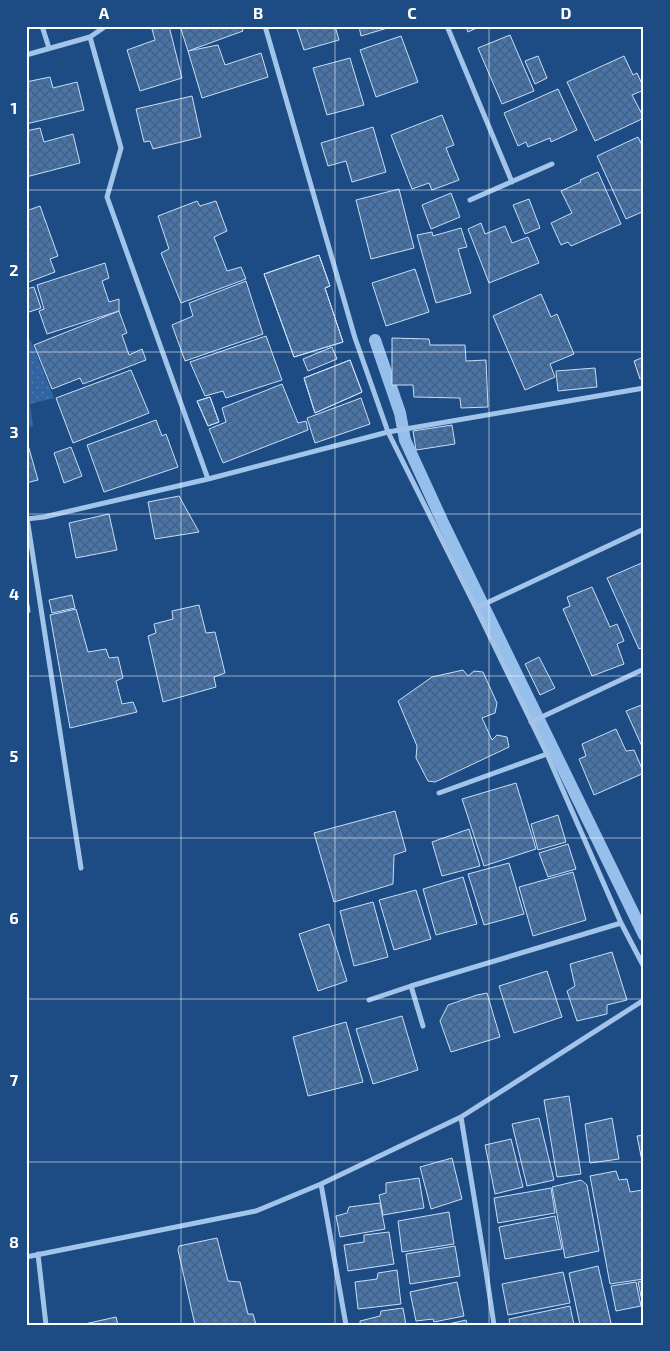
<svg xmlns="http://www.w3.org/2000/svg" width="670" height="1351" font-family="'Exo 2',sans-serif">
  <defs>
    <pattern id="park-dots" width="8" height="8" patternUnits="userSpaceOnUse" patternTransform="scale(1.25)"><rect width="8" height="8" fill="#3164a1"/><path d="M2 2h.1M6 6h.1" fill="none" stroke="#507baf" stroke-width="1.8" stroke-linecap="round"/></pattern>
    <pattern id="building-cross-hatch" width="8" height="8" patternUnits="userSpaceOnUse" patternTransform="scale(1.25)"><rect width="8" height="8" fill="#4674ab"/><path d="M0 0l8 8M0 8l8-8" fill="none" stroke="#495e77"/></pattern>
  </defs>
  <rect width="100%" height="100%" fill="#1d4b83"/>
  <!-- park -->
  <path fill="url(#park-dots)" d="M 30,339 L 54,398 L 30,404 L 33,426 L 26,428 L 26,341 Z"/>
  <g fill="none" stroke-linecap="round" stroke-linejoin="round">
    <!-- stream -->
    <path stroke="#97bfeb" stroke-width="12" d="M 375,340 L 400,413 L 405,440 L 445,527 L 644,935"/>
  </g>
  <!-- building -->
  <path fill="url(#building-cross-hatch)" stroke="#c8def7" d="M 165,26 L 169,26 L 182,78 L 140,91 L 127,50 L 155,40 L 152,29 Z
    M 180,26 L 241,26 L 243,31 L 188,51 Z
    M 296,26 L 335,26 L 339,40 L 304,50 Z
    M 359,26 L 394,26 L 361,36 Z
    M 466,26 L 481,26 L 468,32 Z
    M 510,35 L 534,91 L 502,104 L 478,48 Z
    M 401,36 L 418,82 L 376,97 L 360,50 Z
    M 218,45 L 225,65 L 261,53 L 268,77 L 202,98 L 188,51 Z
    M 538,56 L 547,78 L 535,84 L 525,61 Z
    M 624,56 L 633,75 L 637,73 L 644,88 L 644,90 L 632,95 L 644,118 L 595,141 L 567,82 Z
    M 350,58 L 364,105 L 327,115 L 313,68 Z
    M 50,77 L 53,88 L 77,82 L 84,110 L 26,124 L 26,82 Z
    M 558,89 L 577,130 L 551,142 L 550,138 L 528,147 L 526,142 L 518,146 L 504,113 Z
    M 192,96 L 201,137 L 153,149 L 150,141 L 144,142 L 136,109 Z
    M 442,115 L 454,145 L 446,148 L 459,180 L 432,190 L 429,183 L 412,189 L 391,135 Z
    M 373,127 L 386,172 L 352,182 L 346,161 L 328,166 L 321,143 Z
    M 40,128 L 44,142 L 73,134 L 80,163 L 26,177 L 26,131 Z
    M 638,137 L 643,147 L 644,146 L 644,211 L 626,219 L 597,156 Z
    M 598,172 L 621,224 L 571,246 L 568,242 L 561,245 L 551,223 L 572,213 L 561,191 L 581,182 L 580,180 Z
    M 399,189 L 414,248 L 371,259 L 356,200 Z
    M 451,193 L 460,217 L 431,229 L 422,205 Z
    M 529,199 L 540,228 L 525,234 L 513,205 Z
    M 197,201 L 200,206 L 216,201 L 227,231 L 214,237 L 227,271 L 241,267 L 246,279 L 181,303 L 161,253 L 169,249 L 158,216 Z
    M 40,206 L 58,256 L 50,259 L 55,272 L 26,283 L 26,211 Z
    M 481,223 L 485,234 L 505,226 L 512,243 L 528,237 L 539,263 L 489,283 L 468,229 Z
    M 461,228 L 467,247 L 458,249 L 471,293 L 436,303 L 417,235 L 432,232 L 433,236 Z
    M 319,255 L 330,286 L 325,288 L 343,342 L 294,357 L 264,274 Z
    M 319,255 L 330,286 L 325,288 L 343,342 L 294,357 L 264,274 Z
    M 105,263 L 109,278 L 102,281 L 109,302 L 119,299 L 119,311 L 47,334 L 39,311 L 44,309 L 37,285 Z
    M 415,269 L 429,312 L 386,326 L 372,283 Z
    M 246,281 L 263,334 L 185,361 L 172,325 L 193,316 L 189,303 Z
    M 34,287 L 41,308 L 26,313 L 26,289 Z
    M 541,294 L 551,317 L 557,314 L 574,354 L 550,364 L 555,377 L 525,390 L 493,316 Z
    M 119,311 L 127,333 L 122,335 L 129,355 L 142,349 L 146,360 L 83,384 L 80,378 L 52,389 L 34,345 Z
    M 266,336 L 282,380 L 226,398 L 223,391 L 205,396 L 190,362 Z
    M 392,338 L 429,339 L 430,345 L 465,345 L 466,361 L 486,360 L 488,407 L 461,408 L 460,398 L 414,397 L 413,385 L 392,385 Z
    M 332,347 L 337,359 L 308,371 L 303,359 Z
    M 644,357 L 644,377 L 640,379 L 634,361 Z
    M 350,360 L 362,392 L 315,413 L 304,378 Z
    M 350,360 L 362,392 L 315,413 L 304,378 Z
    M 595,368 L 597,387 L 558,391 L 556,371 Z
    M 131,370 L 149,413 L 73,443 L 56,398 Z
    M 282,384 L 298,423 L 306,421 L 308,430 L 223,463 L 209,429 L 226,422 L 222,408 Z
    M 210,397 L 219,422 L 208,426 L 197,401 Z
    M 210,397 L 219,422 L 208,426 L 197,401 Z
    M 361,398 L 370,424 L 315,443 L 307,418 Z
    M 156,420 L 162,436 L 166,434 L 178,467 L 104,492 L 87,445 Z
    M 452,425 L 455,444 L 416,450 L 413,431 Z
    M 26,438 L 38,480 L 26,483 Z
    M 71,447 L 82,476 L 64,483 L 54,453 Z
    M 179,496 L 199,532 L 155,539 L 148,502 Z
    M 109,514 L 117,550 L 76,558 L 69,523 Z
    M 644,562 L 644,647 L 639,649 L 607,578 Z
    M 26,586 L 30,612 L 26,612 Z
    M 592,587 L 610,627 L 617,624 L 624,641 L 617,644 L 624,664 L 592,676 L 563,609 L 570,606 L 567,597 Z
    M 72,595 L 75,608 L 52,613 L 49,600 Z
    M 199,605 L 206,633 L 215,632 L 225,673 L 214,677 L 216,687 L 163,702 L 148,636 L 156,633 L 154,624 L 173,619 L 172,611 Z
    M 76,609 L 88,652 L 106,649 L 109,658 L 118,657 L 123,678 L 116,681 L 122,704 L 133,702 L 137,712 L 70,728 L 50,615 Z
    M 539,657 L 555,688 L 540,695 L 525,664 Z
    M 463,670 L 468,676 L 474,671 L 483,672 L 497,703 L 495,713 L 482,718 L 492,740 L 497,735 L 507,737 L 509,747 L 435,782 L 428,781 L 416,758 L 417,746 L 398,701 L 432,677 Z
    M 644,704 L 644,751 L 626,711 Z
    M 616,729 L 626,751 L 634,750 L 644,773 L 594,795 L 579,759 L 586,756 L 582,744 Z
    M 516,783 L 536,849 L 484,866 L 462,799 Z
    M 395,811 L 406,851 L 394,855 L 393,884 L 334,902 L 314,833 Z
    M 558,815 L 566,842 L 538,850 L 531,824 Z
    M 469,829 L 480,866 L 442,876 L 432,842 Z
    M 568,844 L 576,869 L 548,877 L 539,853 Z
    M 509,863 L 524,914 L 484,925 L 468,874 Z
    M 573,872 L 586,920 L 533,936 L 519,887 Z
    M 463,877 L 477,924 L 436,935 L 423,889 Z
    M 416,890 L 431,939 L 394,950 L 379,900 Z
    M 373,902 L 388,957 L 354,966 L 340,911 Z
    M 329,924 L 347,981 L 318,991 L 299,934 Z
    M 612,952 L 627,1000 L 607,1005 L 607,1014 L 577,1021 L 567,991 L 575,986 L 570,964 Z
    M 547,971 L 562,1017 L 514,1033 L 499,986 Z
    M 487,993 L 500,1037 L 451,1052 L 440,1021 L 448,1005 L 477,995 Z
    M 402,1016 L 418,1070 L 373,1084 L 356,1029 Z
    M 346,1022 L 363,1082 L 308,1096 L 293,1037 Z
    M 569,1096 L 581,1174 L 557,1177 L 544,1100 Z
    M 539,1118 L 554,1180 L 527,1186 L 512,1124 Z
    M 612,1118 L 619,1159 L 590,1163 L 585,1124 Z
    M 644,1135 L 644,1171 L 637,1136 Z
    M 511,1139 L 523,1187 L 495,1194 L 485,1145 Z
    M 452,1158 L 462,1199 L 431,1209 L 420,1167 Z
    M 616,1171 L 619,1180 L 627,1179 L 630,1192 L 643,1190 L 644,1279 L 610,1284 L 590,1176 Z
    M 419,1178 L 424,1208 L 383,1215 L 379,1195 L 386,1193 L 386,1183 Z
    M 581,1180 L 587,1185 L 599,1251 L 565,1258 L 552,1187 Z
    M 551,1188 L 555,1213 L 498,1223 L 494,1198 Z
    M 380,1203 L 385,1229 L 340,1237 L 336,1216 L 347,1213 L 349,1207 Z
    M 449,1212 L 454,1244 L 402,1252 L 398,1221 Z
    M 555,1216 L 562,1249 L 505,1259 L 499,1227 Z
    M 389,1232 L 394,1264 L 348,1271 L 344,1245 L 364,1242 L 364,1235 Z
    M 217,1238 L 228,1281 L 240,1282 L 248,1314 L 253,1314 L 256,1325 L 195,1325 L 178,1250 L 179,1246 Z
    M 455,1246 L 460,1276 L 410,1284 L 406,1254 Z
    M 598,1266 L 611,1323 L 604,1325 L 580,1325 L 569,1273 Z
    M 397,1270 L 401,1304 L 358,1309 L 355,1282 L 377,1279 L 378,1273 Z
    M 563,1272 L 570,1303 L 508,1315 L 502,1284 Z
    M 644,1281 L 644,1300 L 642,1301 L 638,1282 Z
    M 457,1282 L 464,1316 L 434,1322 L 433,1319 L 416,1321 L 410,1292 Z
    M 636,1282 L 641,1306 L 616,1311 L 611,1286 Z
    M 570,1306 L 574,1325 L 510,1325 L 509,1319 Z
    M 403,1308 L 406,1325 L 360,1325 L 360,1321 L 380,1316 L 381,1311 Z
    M 116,1317 L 118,1325 L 80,1325 Z
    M 466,1320 L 467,1325 L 444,1325 Z"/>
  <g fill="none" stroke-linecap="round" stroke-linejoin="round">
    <!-- minor -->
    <path stroke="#a3c4ea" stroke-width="5" d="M 42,26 L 49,48
      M 265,26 L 355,338 L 388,432 L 476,608 L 547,754 L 621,923 L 644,967
      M 447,26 L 512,182
      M 90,37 L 121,148 L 107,197 L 208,479
      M 26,55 L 90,37 L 106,26
      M 470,200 L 552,164
      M 27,518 L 81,868
      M 26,519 L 44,517 L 208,479 L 388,432 L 644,388
      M 476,608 L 644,529
      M 531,722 L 644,669
      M 439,793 L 547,754
      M 411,986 L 423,1026
      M 369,1000 L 411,986 L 621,923
      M 461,1117 L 484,1258 L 494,1325
      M 321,1184 L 346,1325
      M 38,1254 L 46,1325
      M 26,1257 L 256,1211 L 321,1184 L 461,1117 L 644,1000"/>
  </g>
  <!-- grid -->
  <path fill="none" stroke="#fff" stroke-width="1" stroke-opacity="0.55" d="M 181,26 L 181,1325M 335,26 L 335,1325M 489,26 L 489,1325M 26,190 L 644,190M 26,352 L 644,352M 26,514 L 644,514M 26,676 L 644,676M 26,838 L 644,838M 26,999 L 644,999M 26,1162 L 644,1162"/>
  <!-- border -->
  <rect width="670" height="1351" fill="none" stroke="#1d4b83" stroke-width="55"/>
  <rect x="28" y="28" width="614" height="1296" fill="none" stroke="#fff" stroke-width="2"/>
  <g font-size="16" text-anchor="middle" font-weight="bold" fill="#fff">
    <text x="104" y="19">A</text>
    <text x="258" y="19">B</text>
    <text x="412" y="19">C</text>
    <text x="566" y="19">D</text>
    <text x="14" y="114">1</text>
    <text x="14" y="276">2</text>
    <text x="14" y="438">3</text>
    <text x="14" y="600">4</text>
    <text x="14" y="762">5</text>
    <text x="14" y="924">6</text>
    <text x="14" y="1086">7</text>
    <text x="14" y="1248">8</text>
  </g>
</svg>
